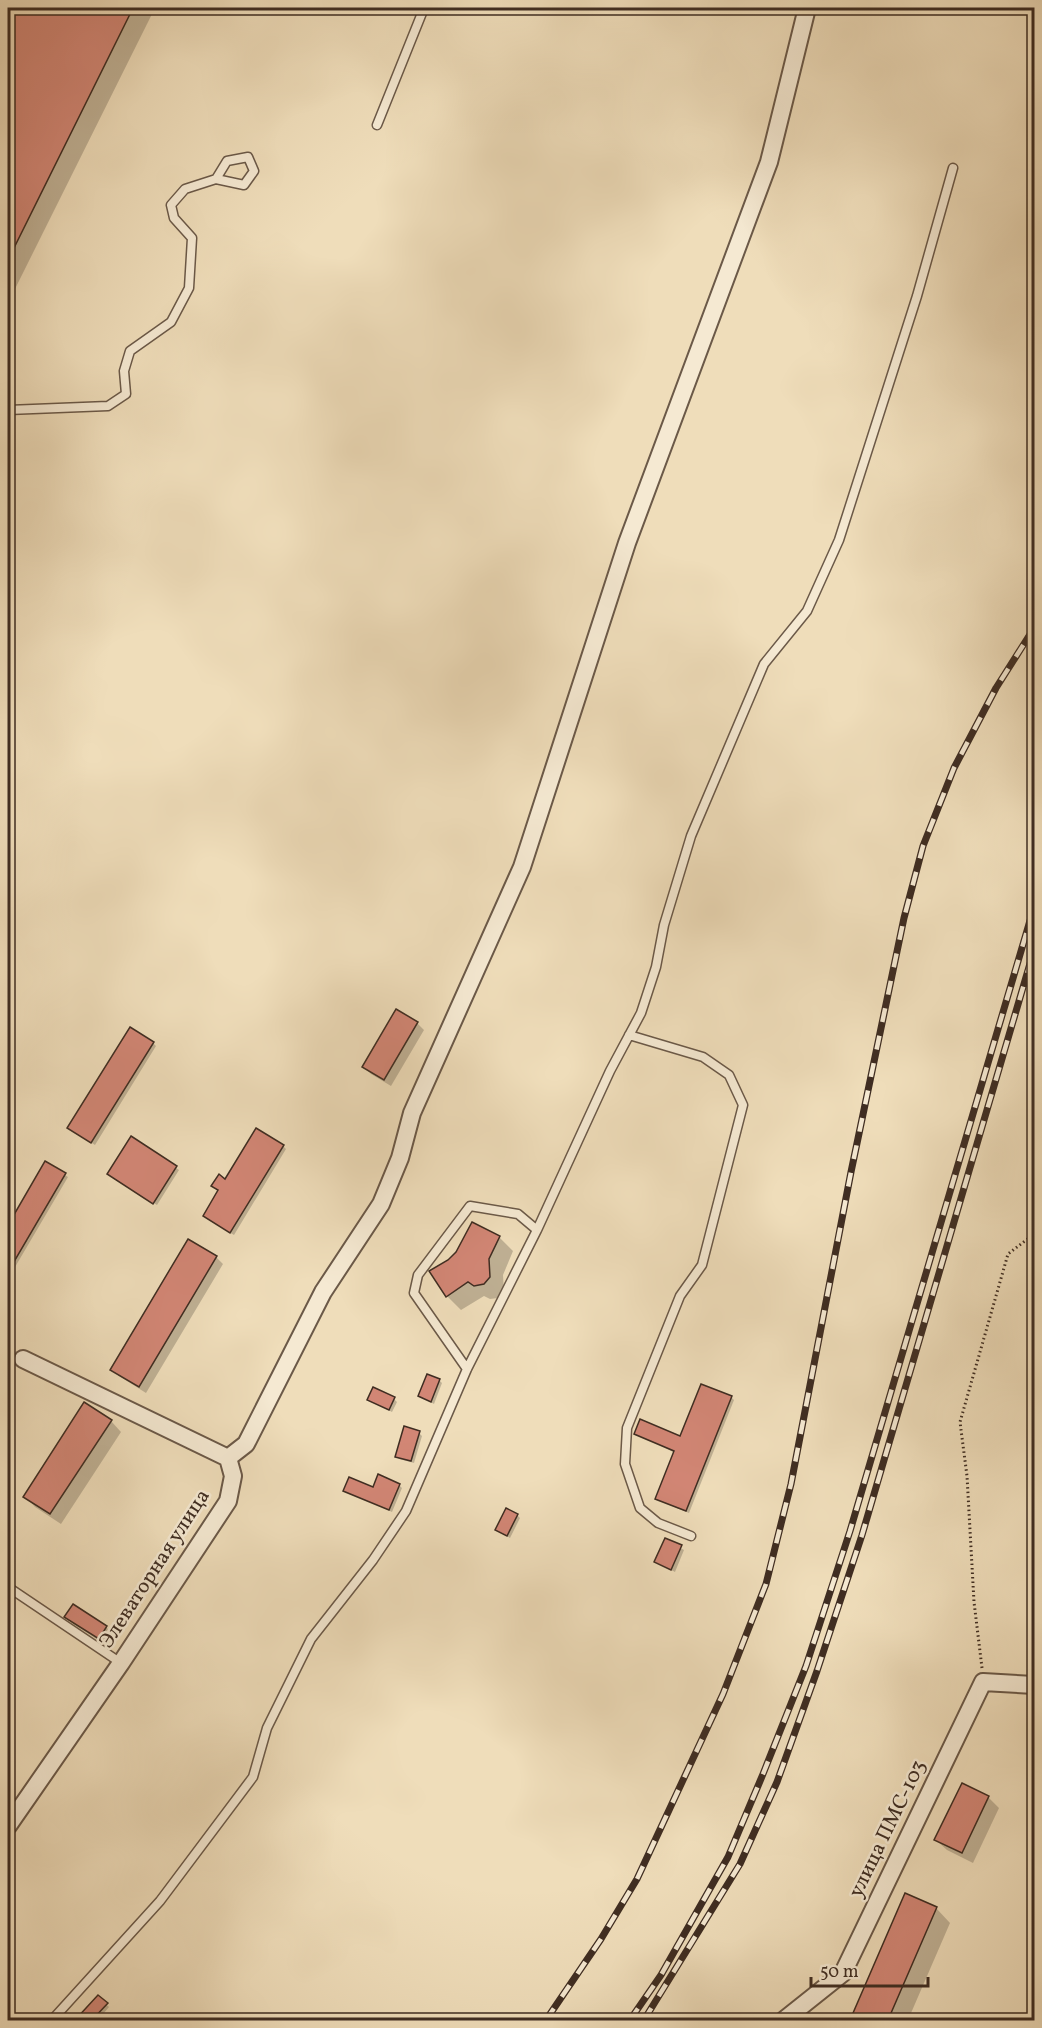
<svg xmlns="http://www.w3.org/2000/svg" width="1042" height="2028" font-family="Vollkorn,serif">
  <rect width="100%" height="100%" fill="#efddba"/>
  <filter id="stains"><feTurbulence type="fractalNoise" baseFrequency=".00333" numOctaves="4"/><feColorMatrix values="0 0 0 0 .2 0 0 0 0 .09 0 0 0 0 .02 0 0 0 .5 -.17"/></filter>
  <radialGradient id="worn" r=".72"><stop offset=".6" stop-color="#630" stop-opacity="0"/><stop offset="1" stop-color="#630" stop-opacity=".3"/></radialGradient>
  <!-- shadow -->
  <path fill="#0003" d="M 8,8 L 155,8 L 8,303 Z
    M 417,1023 L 424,1030 L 391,1086 L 371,1074 L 364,1067 Z
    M 153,1043 L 156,1046 L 95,1145 L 72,1130 Z
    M 132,1138 L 179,1170 L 157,1205 L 112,1177 Z
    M 283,1146 L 286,1149 L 234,1235 L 207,1219 L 226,1181 Z
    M 46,1163 L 68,1177 L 8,1279 L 8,1228 Z
    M 499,1237 L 513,1251 L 503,1275 L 504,1292 L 498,1298 L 490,1299 L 484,1296 L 461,1310 L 447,1296 L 449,1261 Z
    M 216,1257 L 223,1264 L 146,1393 L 119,1376 L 112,1369 Z
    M 439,1380 L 442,1383 L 434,1404 L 420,1396 Z
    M 731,1397 L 734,1400 L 689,1513 L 660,1501 L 657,1498 L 675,1453 L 636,1433 L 681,1438 Z
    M 394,1399 L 397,1402 L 392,1412 L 369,1400 Z
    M 111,1421 L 121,1432 L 61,1524 L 35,1507 L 25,1496 Z
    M 8,1430 L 14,1435 L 8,1445 Z
    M 419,1433 L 422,1436 L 414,1463 L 399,1459 L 396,1456 Z
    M 399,1485 L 402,1488 L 392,1512 L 345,1490 L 373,1489 Z
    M 517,1515 L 520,1518 L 510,1538 L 497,1530 Z
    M 666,1540 L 684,1550 L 675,1572 L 656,1562 Z
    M 66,1617 L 106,1627 L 113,1634 L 106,1645 L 73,1624 Z
    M 962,1785 L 988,1797 L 999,1808 L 973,1863 L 947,1850 L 936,1840 Z
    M 906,1895 L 936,1908 L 950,1923 L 908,2020 L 852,2020 Z
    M 98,1997 L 109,2007 L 98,2020 L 84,2020 L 80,2017 Z"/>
  <!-- building -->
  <path fill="#d28675" stroke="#3f2d22" stroke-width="1.5" d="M 8,8 L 133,8 L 8,260 Z
    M 396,1009 L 418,1022 L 384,1080 L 362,1067 Z
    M 130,1027 L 154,1042 L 91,1143 L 67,1128 Z
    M 256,1128 L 284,1145 L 230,1233 L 203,1216 L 218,1190 L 211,1186 L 219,1174 L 225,1179 Z
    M 131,1136 L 177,1166 L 153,1204 L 107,1174 Z
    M 45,1161 L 66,1173 L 8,1272 L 8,1225 Z
    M 472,1222 L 500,1236 L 489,1259 L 490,1277 L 484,1284 L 474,1286 L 468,1282 L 446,1297 L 429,1271 L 448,1260 L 456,1252 Z
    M 188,1239 L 217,1256 L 139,1387 L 110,1370 Z
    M 427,1374 L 440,1379 L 431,1402 L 418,1396 Z
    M 701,1384 L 732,1396 L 686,1511 L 655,1499 L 674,1451 L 634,1434 L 640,1419 L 680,1436 Z
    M 373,1387 L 395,1397 L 389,1410 L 367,1400 Z
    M 84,1402 L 112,1420 L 50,1514 L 23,1497 Z
    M 404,1426 L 420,1431 L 411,1461 L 395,1457 Z
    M 378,1474 L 400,1484 L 389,1510 L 343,1491 L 349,1477 L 373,1487 Z
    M 506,1508 L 518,1514 L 507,1536 L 495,1530 Z
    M 665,1538 L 682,1545 L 671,1570 L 654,1562 Z
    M 73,1604 L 107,1626 L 99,1639 L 64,1617 Z
    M 962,1783 L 989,1796 L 962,1853 L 934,1840 Z
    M 905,1893 L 937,1907 L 888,2020 L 850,2020 Z
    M 98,1995 L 108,2003 L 92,2020 L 75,2020 Z"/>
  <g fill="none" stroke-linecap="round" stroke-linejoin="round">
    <!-- service casing -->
    <g stroke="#6b5948" stroke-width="11">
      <path id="service" d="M 377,125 L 424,8
        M 8,410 L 108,406 L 126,394 L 124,371 L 130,351 L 171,322 L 189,288 L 192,238 L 174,218 L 171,205 L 185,189 L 216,179 L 244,185 L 254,171 L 248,157 L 227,161 L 216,179
        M 629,1035 L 703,1057 L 729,1075 L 743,1105 L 702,1265 L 680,1296 L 627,1428 L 625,1464 L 640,1508 L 658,1523 L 691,1536
        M 537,1230 L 610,1071 L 641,1013 L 656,967 L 664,925 L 691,836 L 764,664 L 807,611 L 839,540 L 917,296 L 953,168
        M 8,1587 L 121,1663
        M 52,2020 L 160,1901 L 253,1777 L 267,1728 L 311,1639 L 373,1560 L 406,1511 L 467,1369 L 537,1230 L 518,1214 L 470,1206 L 418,1275 L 414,1293 L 467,1369"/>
    </g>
    <!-- minor casing -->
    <g stroke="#6b5948" stroke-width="20">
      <path id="minor" d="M 228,1458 L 246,1444 L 323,1292 L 381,1204 L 400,1158 L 412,1113 L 522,867 L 627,543 L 769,162 L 807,8
        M 8,1826 L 121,1663 L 228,1501 L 233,1476 L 228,1458 L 23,1359
        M 784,2020 L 843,1973 L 983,1682 L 1034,1685"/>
    </g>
    <!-- path -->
    <path stroke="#3f2d22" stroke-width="3" stroke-dasharray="1.5 3" stroke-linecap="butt" d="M 982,1668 L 974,1602 L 967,1476 L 960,1422 L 1008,1254 L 1034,1234"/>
    <!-- service -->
    <use href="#service" stroke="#f5e9d2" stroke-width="8"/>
    <!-- minor -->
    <use href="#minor" stroke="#f5e9d2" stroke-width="16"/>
    <!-- rail casing -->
    <g stroke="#3f2d22" stroke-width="7">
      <path id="rail" d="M 546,2020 L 601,1939 L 637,1879 L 723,1694 L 766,1584 L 791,1484 L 851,1172 L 904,918 L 923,846 L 954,768 L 996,688 L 1034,628
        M 630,2020 L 661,1975 L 728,1857 L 763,1774 L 806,1666 L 850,1531 L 1034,907
        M 644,2020 L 740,1864 L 777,1782 L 817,1671 L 862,1535 L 1034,950"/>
    </g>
    <!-- rail -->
    <use href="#rail" stroke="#f5e9d2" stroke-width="4.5" stroke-dasharray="14" stroke-linecap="butt"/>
  </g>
  <g text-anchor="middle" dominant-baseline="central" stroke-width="5" stroke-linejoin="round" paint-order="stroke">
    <!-- street labels -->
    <g font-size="21" fill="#3f2d22" stroke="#f5e9d2">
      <text transform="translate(155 1569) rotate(-57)">Элеваторная улица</text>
      <text transform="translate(888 1829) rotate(-64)">улица ПМС-103</text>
    </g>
  </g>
  <!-- margin -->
  <rect width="1042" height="2028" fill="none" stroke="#efddba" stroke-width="30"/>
  <rect x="9" y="9" width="1024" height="2010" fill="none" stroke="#3f2d22" stroke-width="3"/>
  <rect x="15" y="15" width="1012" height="1998" fill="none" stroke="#3f2d22" stroke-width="1.5"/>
  <!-- scale -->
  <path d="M811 1977v9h117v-9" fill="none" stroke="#3f2d22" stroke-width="3"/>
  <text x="820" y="1977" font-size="18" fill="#3f2d22" stroke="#f5e9d2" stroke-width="4.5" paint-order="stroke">50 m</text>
  <rect width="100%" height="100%" filter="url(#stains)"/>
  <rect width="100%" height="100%" fill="url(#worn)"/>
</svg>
